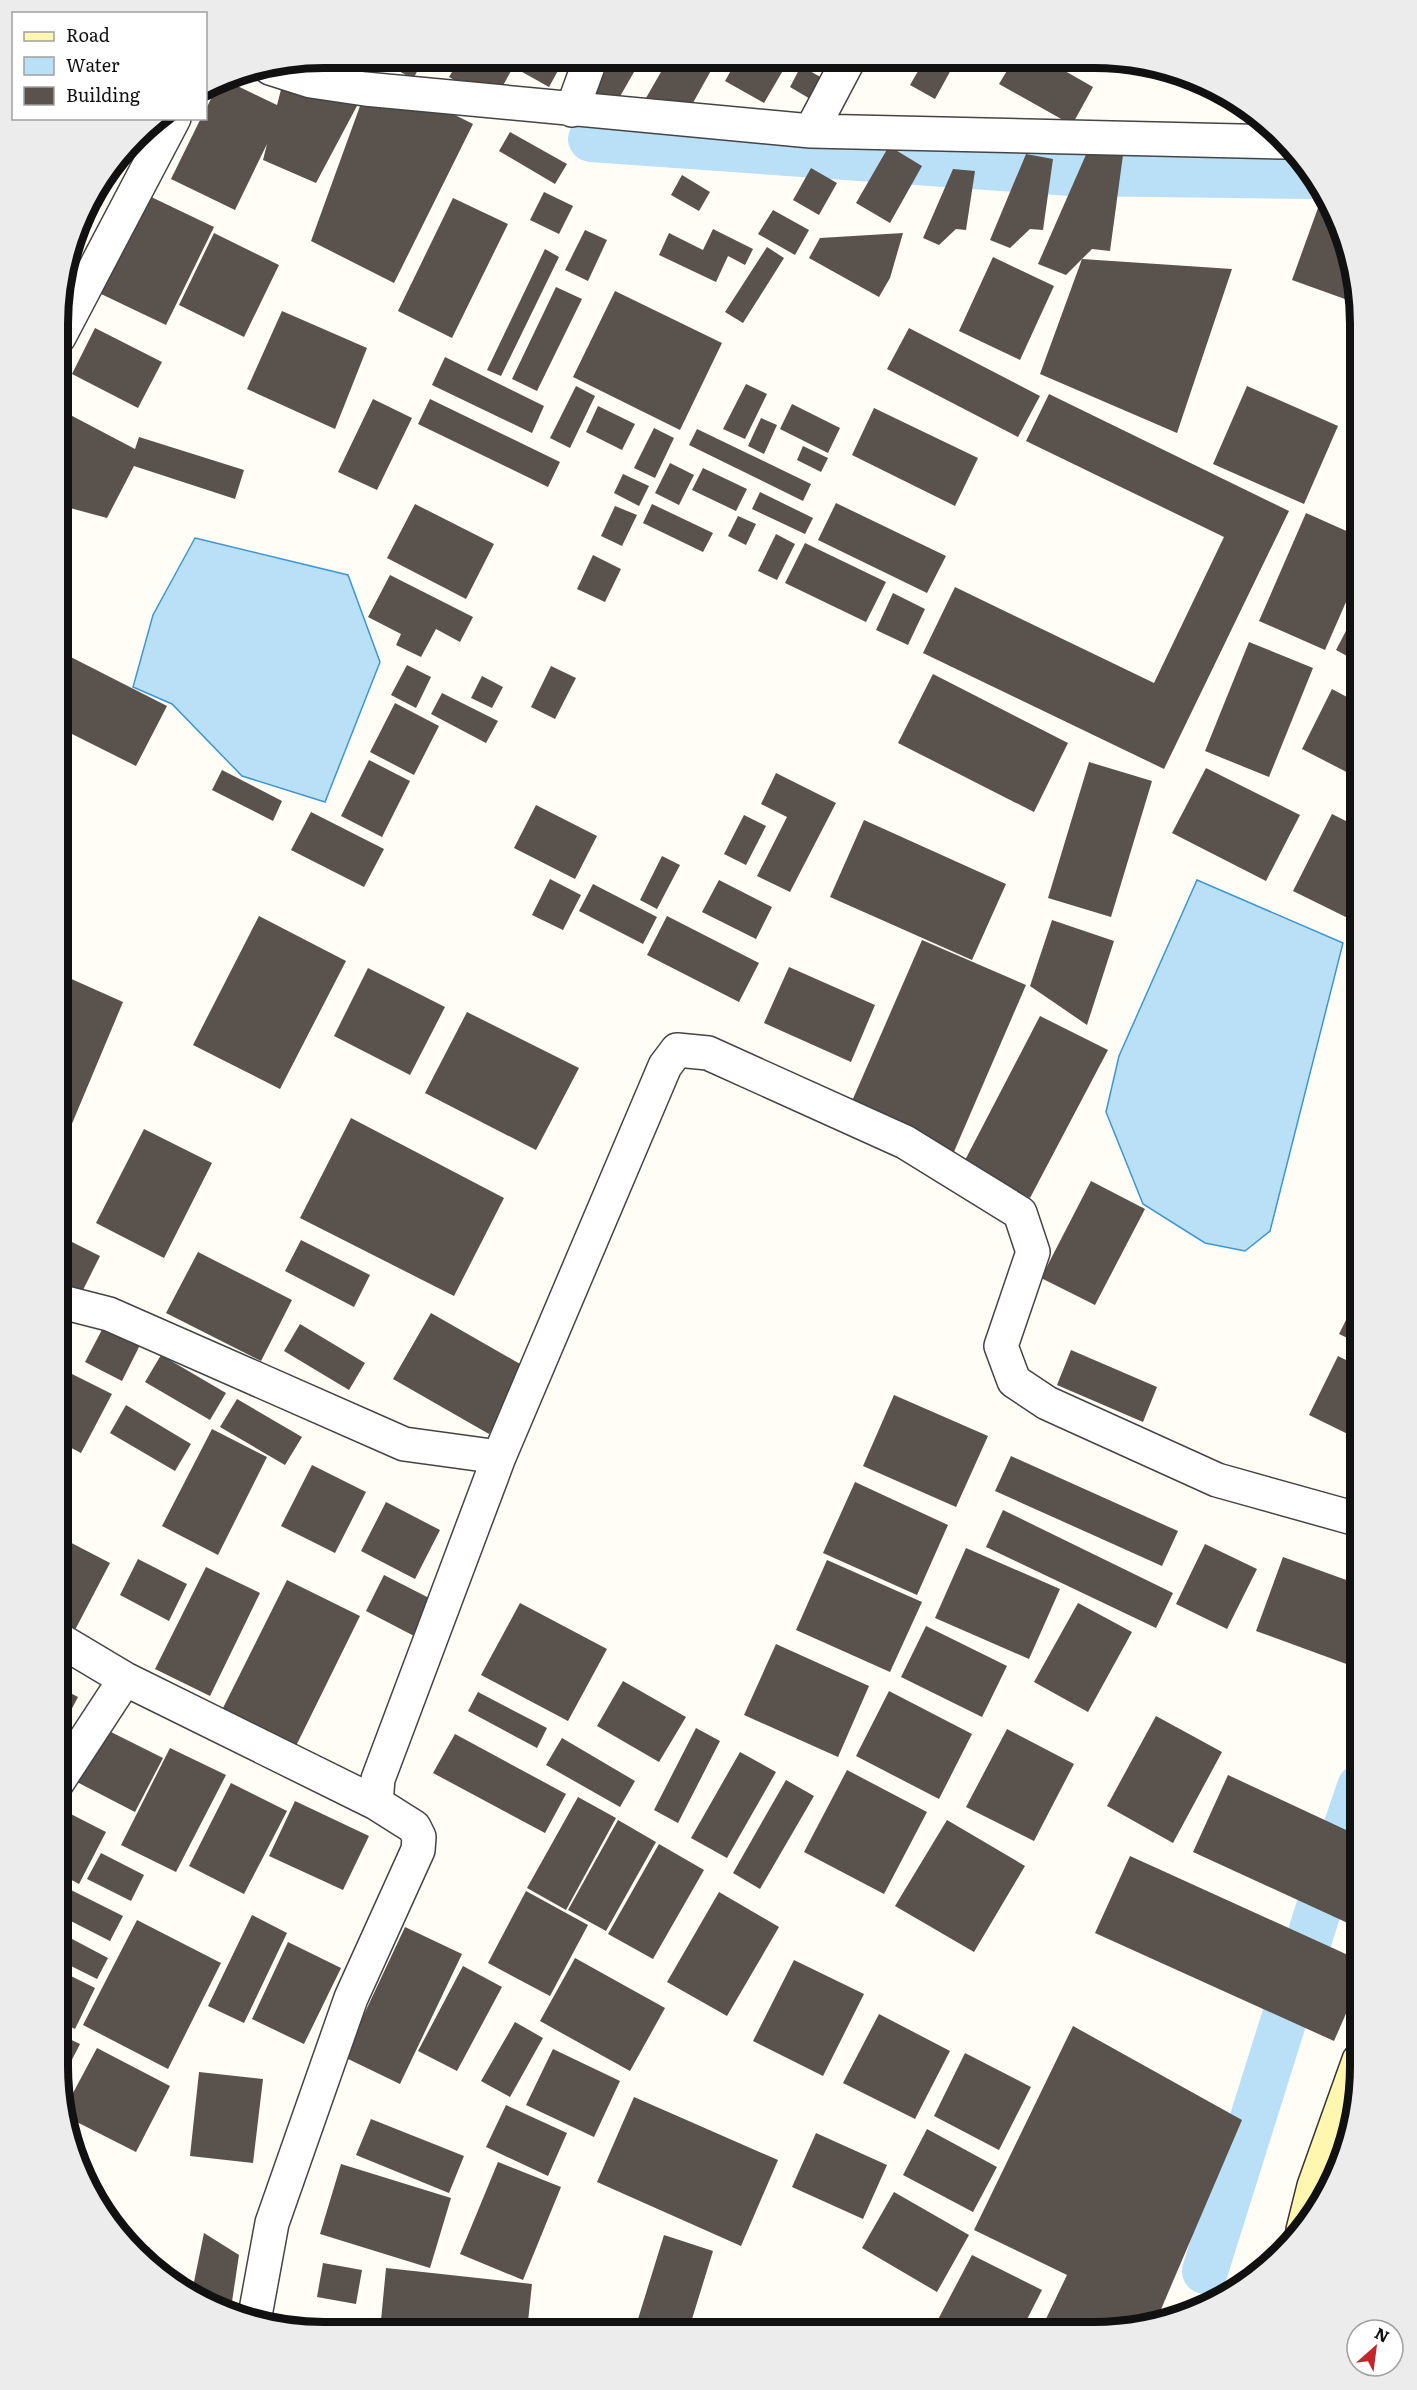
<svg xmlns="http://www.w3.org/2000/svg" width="1417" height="2390" font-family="Literata,serif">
  <rect width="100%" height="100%" fill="#fffdf5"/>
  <!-- water -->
  <path fill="#b9e0f7" stroke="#3f96cf" stroke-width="1.5" d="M 195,538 L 348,575 L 380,662 L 325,802 L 242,776 L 172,704 L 133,687 L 153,615 Z
    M 1197,880 L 1343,943 L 1270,1231 L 1245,1251 L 1205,1243 L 1143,1204 L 1106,1112 L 1119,1056 Z"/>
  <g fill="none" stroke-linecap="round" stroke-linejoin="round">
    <!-- canal -->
    <path stroke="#b9e0f7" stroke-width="46" d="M 591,139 L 1071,173 L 1313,176
      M 1205,2271 L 1317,1914 L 1360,1787"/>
  </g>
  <!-- building -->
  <path fill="#5a524d" d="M 374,57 L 425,57 L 413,79 Z
    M 461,57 L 487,57 L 511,71 L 494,102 L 449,77 Z
    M 521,58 L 565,58 L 549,87 L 515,68 Z
    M 603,58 L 642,58 L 614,107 L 585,90 Z
    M 669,58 L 718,58 L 684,119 L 646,98 Z
    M 738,58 L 770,58 L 785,67 L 764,103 L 725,81 Z
    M 925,59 L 957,59 L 935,99 L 910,85 Z
    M 1014,59 L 1044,59 L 1093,87 L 1072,125 L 999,84 Z
    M 801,66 L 824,79 L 812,100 L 790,87 Z
    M 221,78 L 277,105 L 283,82 L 358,104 L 316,183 L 263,160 L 267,144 L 235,210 L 171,179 L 201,118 L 206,118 L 206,109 Z
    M 364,95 L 423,99 L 473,124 L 394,283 L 311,241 Z
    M 1253,111 L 1256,112 L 1266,122 L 1254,122 Z
    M 510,132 L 567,164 L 555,184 L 499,151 Z
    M 889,146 L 922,166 L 890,223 L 856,203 Z
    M 1088,150 L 1123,155 L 1110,251 L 1092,249 L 1066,275 L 1038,264 Z
    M 1026,154 L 1053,159 L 1043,230 L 1030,229 L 1010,248 L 990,240 Z
    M 811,168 L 837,183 L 819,215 L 793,200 Z
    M 953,169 L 975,171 L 966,230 L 956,229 L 939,245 L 923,238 Z
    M 682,175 L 710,192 L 699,211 L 671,195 Z
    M 544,192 L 573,206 L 559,234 L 530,220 Z
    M 1323,194 L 1340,222 L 1356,303 L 1292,280 Z
    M 147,195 L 214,227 L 166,325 L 99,293 Z
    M 453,198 L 508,224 L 452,338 L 398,311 Z
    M 773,210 L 809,230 L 795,255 L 758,234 Z
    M 713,229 L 753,249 L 745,265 L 728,256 L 716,282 L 659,255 L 669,233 L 703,250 Z
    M 585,230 L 607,240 L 588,281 L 565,270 Z
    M 214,233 L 279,265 L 244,337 L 179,305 Z
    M 903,233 L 890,278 L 879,297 L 809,258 L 820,238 Z
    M 767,247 L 784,258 L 743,323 L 725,312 Z
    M 545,249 L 559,257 L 501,376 L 487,370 Z
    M 993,257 L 1054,286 L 1020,360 L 959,331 Z
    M 1082,259 L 1232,269 L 1177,433 L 1040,374 Z
    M 556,287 L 582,299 L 537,391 L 512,379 Z
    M 615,291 L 722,343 L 680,430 L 573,377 Z
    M 282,311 L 367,348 L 335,429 L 247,389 Z
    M 95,328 L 162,362 L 138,408 L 72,374 Z
    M 909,328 L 1040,396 L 1018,437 L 887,369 Z
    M 445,357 L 544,406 L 532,433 L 432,385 Z
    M 746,384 L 767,394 L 745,439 L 723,429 Z
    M 576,386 L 595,396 L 570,448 L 550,438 Z
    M 1247,386 L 1338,426 L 1304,504 L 1213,464 Z
    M 1049,394 L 1289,511 L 1164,769 L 923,653 L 955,587 L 1154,683 L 1224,537 L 1026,441 Z
    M 373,399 L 412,418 L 377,490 L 338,472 Z
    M 430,399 L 560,462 L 548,487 L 418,424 Z
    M 792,404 L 840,428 L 828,453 L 780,429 Z
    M 598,406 L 635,424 L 622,450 L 586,432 Z
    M 874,408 L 978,458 L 955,506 L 852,455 Z
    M 59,409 L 135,449 L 139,437 L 244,470 L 235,499 L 134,466 L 107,518 L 59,505 Z
    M 761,418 L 777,425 L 764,454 L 748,446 Z
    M 654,428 L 674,438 L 655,478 L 634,468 Z
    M 697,429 L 811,484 L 803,501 L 689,445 Z
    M 803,446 L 828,458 L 821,472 L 797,460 Z
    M 670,463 L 694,475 L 679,505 L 655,493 Z
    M 703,468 L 747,489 L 736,511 L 692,490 Z
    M 623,474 L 649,486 L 639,506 L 614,493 Z
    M 760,492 L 813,518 L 805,534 L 752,509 Z
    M 836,503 L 946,556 L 927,593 L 818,540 Z
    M 415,504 L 494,544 L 466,599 L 387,558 Z
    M 652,504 L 713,533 L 703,552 L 643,523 Z
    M 615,506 L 637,515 L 622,546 L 601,536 Z
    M 1306,513 L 1360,537 L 1360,570 L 1325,650 L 1259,621 Z
    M 738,516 L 756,524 L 746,545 L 728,536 Z
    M 776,534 L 795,544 L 777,580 L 758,571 Z
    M 805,543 L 886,582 L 866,622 L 785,583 Z
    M 593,555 L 621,569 L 605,602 L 577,589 Z
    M 390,575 L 473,617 L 460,642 L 436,629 L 421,657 L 396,645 L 401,634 L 368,617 Z
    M 893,593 L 925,609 L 908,645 L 876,630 Z
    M 1360,604 L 1360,663 L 1336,650 Z
    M 1249,642 L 1313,668 L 1269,777 L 1205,751 Z
    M 59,651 L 167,706 L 136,766 L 68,732 Z
    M 407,665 L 431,677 L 416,708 L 391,695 Z
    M 551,666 L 576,678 L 555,719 L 531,707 Z
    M 933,674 L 1068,743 L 1034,812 L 898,743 Z
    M 482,676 L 503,687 L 492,708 L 471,698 Z
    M 1332,689 L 1360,704 L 1360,779 L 1302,749 Z
    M 442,693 L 498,721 L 486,743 L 431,714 Z
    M 395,703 L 439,726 L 414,775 L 370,752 Z
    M 369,760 L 410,781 L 382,837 L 341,816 Z
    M 1089,762 L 1152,781 L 1111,917 L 1048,898 Z
    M 1206,768 L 1300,815 L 1266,881 L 1172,833 Z
    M 222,770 L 282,801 L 273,821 L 212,790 Z
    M 776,773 L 836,803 L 790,892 L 757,876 L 787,817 L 761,804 Z
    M 536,805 L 597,836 L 575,879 L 514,848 Z
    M 311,812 L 384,849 L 364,887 L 291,850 Z
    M 1332,814 L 1360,828 L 1360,924 L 1293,891 Z
    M 744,815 L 766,826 L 746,865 L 724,854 Z
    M 864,820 L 1006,884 L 972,960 L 830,897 Z
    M 662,856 L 680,865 L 657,909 L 640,900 Z
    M 550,879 L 581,895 L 563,930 L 532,915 Z
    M 719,880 L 772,907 L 756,939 L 702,912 Z
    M 593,884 L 657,917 L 643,944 L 579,911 Z
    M 259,916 L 346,961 L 280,1089 L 193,1045 Z
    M 667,916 L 759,963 L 739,1002 L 647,955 Z
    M 1052,920 L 1114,941 L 1087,1025 L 1030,986 Z
    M 922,940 L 1026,985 L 953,1154 L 849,1108 Z
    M 789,967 L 875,1005 L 851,1062 L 764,1023 Z
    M 368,968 L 445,1007 L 410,1075 L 334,1036 Z
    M 58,973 L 123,1002 L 66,1138 L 58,1135 Z
    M 467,1012 L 579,1068 L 536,1150 L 425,1093 Z
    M 1040,1016 L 1108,1050 L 1030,1198 L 963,1164 Z
    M 351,1118 L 504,1198 L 454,1296 L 300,1218 Z
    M 144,1129 L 212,1163 L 164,1258 L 96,1223 Z
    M 1091,1181 L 1145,1209 L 1095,1305 L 1041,1278 Z
    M 58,1235 L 100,1256 L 81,1294 L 58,1282 Z
    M 301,1240 L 370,1275 L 354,1307 L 285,1271 Z
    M 198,1252 L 292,1300 L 261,1361 L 166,1313 Z
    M 1360,1292 L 1360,1344 L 1339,1334 Z
    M 431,1313 L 527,1368 L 489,1434 L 393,1379 Z
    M 105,1324 L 141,1343 L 122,1381 L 85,1362 Z
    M 300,1324 L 365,1363 L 349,1390 L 284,1351 Z
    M 1071,1350 L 1157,1387 L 1143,1422 L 1057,1385 Z
    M 161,1355 L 226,1393 L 210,1420 L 145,1382 Z
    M 1338,1356 L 1360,1367 L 1360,1440 L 1309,1415 Z
    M 64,1370 L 112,1394 L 81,1453 L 58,1441 L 58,1382 Z
    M 894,1395 L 988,1436 L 956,1507 L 863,1466 Z
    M 237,1399 L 302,1437 L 285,1465 L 220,1427 Z
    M 126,1405 L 191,1444 L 175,1471 L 110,1433 Z
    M 212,1429 L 267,1457 L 218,1555 L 162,1526 Z
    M 1011,1456 L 1178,1531 L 1162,1566 L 995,1491 Z
    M 312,1465 L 366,1492 L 335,1553 L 281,1526 Z
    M 855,1482 L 948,1525 L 917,1595 L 823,1553 Z
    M 386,1502 L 440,1530 L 415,1579 L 361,1551 Z
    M 1003,1510 L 1173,1593 L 1156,1628 L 986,1547 Z
    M 58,1536 L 110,1563 L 75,1630 L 58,1621 Z
    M 1205,1544 L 1257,1569 L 1227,1629 L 1176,1604 Z
    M 966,1548 L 1060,1589 L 1029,1659 L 935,1618 Z
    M 1283,1557 L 1360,1585 L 1360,1669 L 1256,1631 Z
    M 138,1559 L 187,1584 L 169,1621 L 120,1595 Z
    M 827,1560 L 922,1602 L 890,1672 L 796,1630 Z
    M 206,1567 L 260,1593 L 210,1696 L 155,1669 Z
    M 384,1575 L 437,1602 L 418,1638 L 366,1611 Z
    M 287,1580 L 360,1616 L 293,1752 L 219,1716 Z
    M 520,1603 L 607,1649 L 568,1721 L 481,1675 Z
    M 1078,1603 L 1132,1632 L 1088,1712 L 1034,1682 Z
    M 926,1626 L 1007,1666 L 982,1717 L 901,1677 Z
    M 776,1644 L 869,1686 L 838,1757 L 744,1715 Z
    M 623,1681 L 686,1717 L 659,1762 L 597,1726 Z
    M 57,1686 L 78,1697 L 57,1737 Z
    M 889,1691 L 972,1734 L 939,1799 L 856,1756 Z
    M 478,1692 L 547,1728 L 537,1748 L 468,1711 Z
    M 1156,1716 L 1222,1752 L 1173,1843 L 1107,1806 Z
    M 101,1727 L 163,1758 L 135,1812 L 73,1780 Z
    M 696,1728 L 720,1741 L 678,1823 L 654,1810 Z
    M 1007,1729 L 1074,1764 L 1034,1841 L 966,1807 Z
    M 455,1734 L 566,1794 L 545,1833 L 433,1773 Z
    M 562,1738 L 635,1781 L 620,1807 L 546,1765 Z
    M 170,1748 L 226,1775 L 176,1872 L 121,1845 Z
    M 740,1752 L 776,1772 L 727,1858 L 691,1838 Z
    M 847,1770 L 927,1812 L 884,1894 L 804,1852 Z
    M 1228,1775 L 1359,1836 L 1359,1909 L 1352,1925 L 1193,1852 Z
    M 786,1780 L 814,1796 L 760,1889 L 733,1873 Z
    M 231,1783 L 287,1811 L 244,1894 L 189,1866 Z
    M 578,1797 L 616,1818 L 566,1910 L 527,1888 Z
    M 295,1801 L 369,1836 L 343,1890 L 269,1856 Z
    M 57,1807 L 106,1832 L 79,1884 L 57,1872 Z
    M 618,1820 L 656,1842 L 606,1931 L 568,1910 Z
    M 947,1820 L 1025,1866 L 974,1952 L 895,1906 Z
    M 659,1844 L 704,1870 L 653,1959 L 608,1934 Z
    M 101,1853 L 144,1875 L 131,1901 L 87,1879 Z
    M 1130,1856 L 1359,1960 L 1359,1984 L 1334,2041 L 1095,1933 Z
    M 69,1889 L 123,1916 L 110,1941 L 57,1914 Z
    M 526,1891 L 588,1925 L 550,1996 L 488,1963 Z
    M 719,1892 L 779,1927 L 727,2016 L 667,1982 Z
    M 252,1915 L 287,1933 L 244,2023 L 208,2006 Z
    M 137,1920 L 221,1963 L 168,2069 L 83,2025 Z
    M 405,1927 L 462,1954 L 400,2084 L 344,2057 Z
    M 57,1931 L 108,1958 L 97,1979 L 57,1959 Z
    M 288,1942 L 341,1968 L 304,2044 L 252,2019 Z
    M 575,1958 L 665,2008 L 630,2071 L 540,2021 Z
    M 794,1960 L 864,1994 L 823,2076 L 753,2041 Z
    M 463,1966 L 502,1987 L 457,2071 L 418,2051 Z
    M 57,1969 L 95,1988 L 75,2029 L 57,2020 Z
    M 879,2014 L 950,2051 L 915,2119 L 843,2083 Z
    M 515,2022 L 543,2038 L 510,2097 L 481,2081 Z
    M 1073,2026 L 1242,2120 L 1156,2321 L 1093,2333 L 1069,2333 L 1044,2323 L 1067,2275 L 974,2230 Z
    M 57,2033 L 80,2044 L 60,2083 L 57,2066 Z
    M 97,2048 L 170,2086 L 136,2152 L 67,2117 L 65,2108 Z
    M 553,2049 L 620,2081 L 594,2137 L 526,2105 Z
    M 965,2053 L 1031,2087 L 999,2150 L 934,2116 Z
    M 199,2072 L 263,2079 L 253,2163 L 190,2156 Z
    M 634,2097 L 778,2160 L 741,2246 L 597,2182 Z
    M 506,2105 L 567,2133 L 548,2176 L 486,2147 Z
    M 371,2119 L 464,2156 L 449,2193 L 356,2155 Z
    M 927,2129 L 997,2167 L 973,2212 L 903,2175 Z
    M 816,2133 L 887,2165 L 863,2219 L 792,2187 Z
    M 498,2162 L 561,2187 L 523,2280 L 460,2254 Z
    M 341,2164 L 451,2198 L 430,2268 L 320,2234 Z
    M 894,2192 L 969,2235 L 937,2292 L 862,2248 Z
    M 204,2233 L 239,2255 L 230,2315 L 222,2313 L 158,2275 L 194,2282 Z
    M 664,2235 L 713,2251 L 688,2332 L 634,2332 Z
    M 972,2255 L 1042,2290 L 1020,2333 L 941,2333 L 933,2329 Z
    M 323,2263 L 362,2270 L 356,2304 L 317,2297 Z
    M 386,2268 L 532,2284 L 527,2331 L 380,2331 Z"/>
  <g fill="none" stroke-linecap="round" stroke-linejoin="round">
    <!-- street casing -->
    <g stroke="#444" stroke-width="36">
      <path id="street" d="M 270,68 L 311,81 L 365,89 L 811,131 L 1286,142
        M 572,110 L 591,58
        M 811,131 L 849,59
        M 59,337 L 174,118
        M 58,1301 L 109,1314 L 404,1444 L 499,1457
        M 58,1639 L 125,1679 L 376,1803 L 414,1827 L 419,1837 L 418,1850 L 351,1998 L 272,2223 L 254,2321
        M 57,1783 L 125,1679
        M 376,1803 L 378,1779 L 499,1457 L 665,1066 L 677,1050 L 708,1053 L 905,1142 L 1020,1213 L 1033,1252 L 1001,1346 L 1014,1381 L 1047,1403 L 1217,1480 L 1360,1520"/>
    </g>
    <!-- secondary casing -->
    <g stroke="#333" stroke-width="36">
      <path id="secondary" d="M 1303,2230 L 1314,2186 L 1359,2060"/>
    </g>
    <!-- street -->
    <use href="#street" stroke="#fff" stroke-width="33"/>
    <!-- secondary -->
    <use href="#secondary" stroke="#fff6b0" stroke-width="33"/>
  </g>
  <!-- crop -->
  <path d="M0 0H1417V2390H0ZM324 68H1094A256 256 0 0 1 1350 324V2066A256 256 0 0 1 1094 2322H324A256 256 0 0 1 68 2066V324A256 256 0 0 1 324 68Z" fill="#ececec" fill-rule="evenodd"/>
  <path fill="none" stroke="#111" stroke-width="8" d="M324 68H1094A256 256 0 0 1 1350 324V2066A256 256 0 0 1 1094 2322H324A256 256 0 0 1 68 2066V324A256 256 0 0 1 324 68Z"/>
  <!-- legend -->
  <rect x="12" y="12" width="195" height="108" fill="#ffffff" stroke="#a0a0a0" stroke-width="1.5"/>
  <rect x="24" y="32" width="30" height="9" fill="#fff6b0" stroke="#a0a0a0" stroke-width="1.5"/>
  <text x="66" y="42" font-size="18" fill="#111111">Road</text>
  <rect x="24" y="57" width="30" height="18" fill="#b9e0f7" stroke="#a0a0a0" stroke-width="1.5"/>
  <text x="66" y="72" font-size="18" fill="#111111">Water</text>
  <rect x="24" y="87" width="30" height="18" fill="#5a524d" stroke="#a0a0a0" stroke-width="1.5"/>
  <text x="66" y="102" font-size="18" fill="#111111">Building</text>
  <!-- north arrow -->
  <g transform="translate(1375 2348) rotate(28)"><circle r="28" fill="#ffffff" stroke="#a0a0a0" stroke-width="1.5"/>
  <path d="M0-4.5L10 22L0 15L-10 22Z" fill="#c4262e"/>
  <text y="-9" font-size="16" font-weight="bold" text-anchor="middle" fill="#111111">N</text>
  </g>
</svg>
